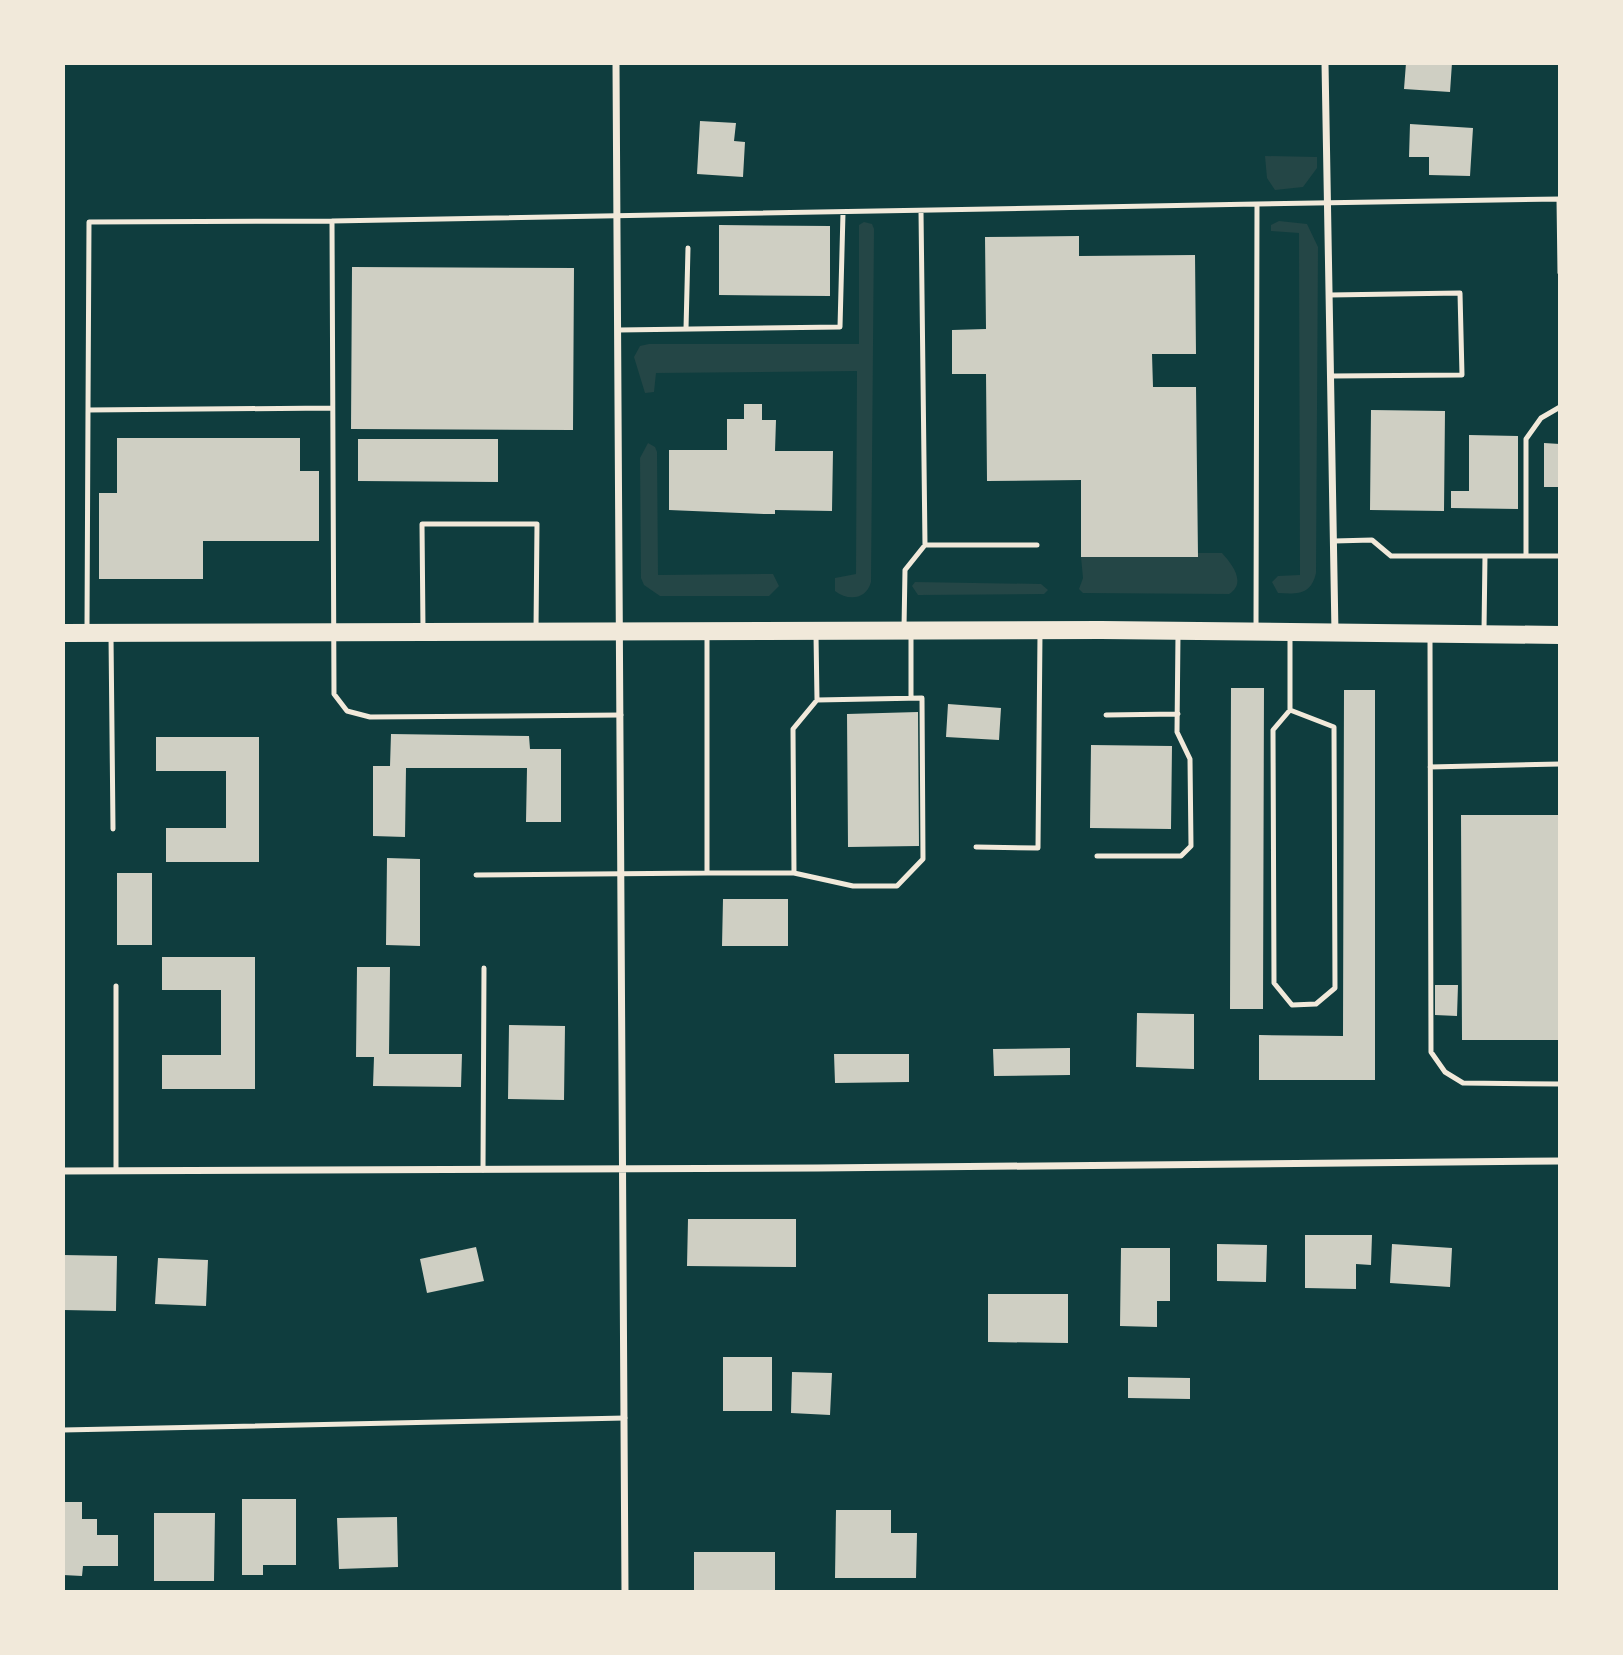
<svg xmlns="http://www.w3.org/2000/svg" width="1623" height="1655" font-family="'Sofia Sans Condensed',sans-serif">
  <rect width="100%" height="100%" fill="#0f3d3e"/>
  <!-- green -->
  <path fill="#244646" d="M 1265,156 L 1317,157 L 1317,168 L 1303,187 L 1275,190 L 1267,178 Z
    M 1279,221 L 1307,224 L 1318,247 L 1316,573 C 1311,595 1298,594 1278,593 L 1272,582 L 1278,576 L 1300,575 L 1299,233 L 1271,231 L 1271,225 Z
    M 864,222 L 872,224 L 874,229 L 871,582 C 866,600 848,601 835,591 L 835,578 L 856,574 L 857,371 L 656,373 L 654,392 L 645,393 L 634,357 L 640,346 L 649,344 L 859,344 L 859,225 Z
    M 648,443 L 655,447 L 657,452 L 658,575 L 773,574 L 779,586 L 769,596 L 660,596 L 644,585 L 641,578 L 640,458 Z
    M 1197,553 L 1222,553 C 1232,564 1247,583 1229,594 L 1083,593 L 1079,589 L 1083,578 L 1081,557 L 1197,557 Z
    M 915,582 L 1041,584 L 1048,590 L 1044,594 L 918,595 L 912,586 Z"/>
  <!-- building -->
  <path fill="#cfcfc3" d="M 1406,63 L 1452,63 L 1450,92 L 1404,89 Z
    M 700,121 L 736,123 L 734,141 L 745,142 L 743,177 L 697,174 Z
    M 1410,124 L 1473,128 L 1470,176 L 1429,175 L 1429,157 L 1409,157 Z
    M 719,225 L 830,226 L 830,296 L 719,295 Z
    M 1079,236 L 1079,256 L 1195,255 L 1196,354 L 1152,354 L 1153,387 L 1196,387 L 1198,557 L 1081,557 L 1081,480 L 987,481 L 986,374 L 952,374 L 952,330 L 986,329 L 985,237 Z
    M 352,267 L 574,268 L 573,430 L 351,429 Z
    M 744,404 L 762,404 L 762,420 L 776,420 L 775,451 L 833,451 L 832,511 L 775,510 L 775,514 L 764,514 L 669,510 L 669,450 L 727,450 L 727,419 L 744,419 Z
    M 1371,410 L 1445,411 L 1444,511 L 1370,510 Z
    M 1469,435 L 1518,436 L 1518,509 L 1451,508 L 1451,491 L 1469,491 Z
    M 117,438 L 300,438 L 300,471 L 319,471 L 319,541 L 203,541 L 203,579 L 99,579 L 99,493 L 117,493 Z
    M 358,439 L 498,439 L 498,482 L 358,481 Z
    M 1544,443 L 1560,444 L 1560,487 L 1544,487 Z
    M 1231,688 L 1264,688 L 1263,1009 L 1230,1009 Z
    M 1344,690 L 1375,690 L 1375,1080 L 1259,1080 L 1259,1035 L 1343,1036 Z
    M 948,704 L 1001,708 L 999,740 L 946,737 Z
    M 918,712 L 919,846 L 848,847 L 847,714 Z
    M 391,734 L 529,736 L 530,749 L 561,749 L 561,822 L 526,822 L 527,768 L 406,768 L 405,837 L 373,836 L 373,766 L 390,766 Z
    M 156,737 L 259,737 L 259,862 L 166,862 L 166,828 L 226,828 L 226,771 L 156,771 Z
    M 1091,745 L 1172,746 L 1171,829 L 1090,828 Z
    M 1461,815 L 1560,815 L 1560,1040 L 1462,1040 Z
    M 387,858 L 420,859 L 420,946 L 386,945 Z
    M 117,873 L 152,873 L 152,945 L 117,945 Z
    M 723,899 L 788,899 L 788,946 L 722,946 Z
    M 162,957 L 255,957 L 255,1089 L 162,1089 L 162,1055 L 221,1055 L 221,990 L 162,990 Z
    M 357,967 L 390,967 L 389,1054 L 462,1054 L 461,1087 L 373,1086 L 374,1057 L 356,1057 Z
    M 1435,985 L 1458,985 L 1457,1016 L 1435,1015 Z
    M 1137,1013 L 1194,1014 L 1194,1069 L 1136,1067 Z
    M 509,1025 L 565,1026 L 564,1100 L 508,1099 Z
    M 1070,1048 L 1070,1075 L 994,1076 L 993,1049 Z
    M 834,1054 L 909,1054 L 909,1082 L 835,1083 Z
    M 688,1219 L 796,1219 L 796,1267 L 687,1266 Z
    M 1305,1235 L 1372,1235 L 1371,1265 L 1356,1264 L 1356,1289 L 1305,1288 Z
    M 1217,1244 L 1267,1245 L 1266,1282 L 1217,1281 Z
    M 1392,1244 L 1452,1248 L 1450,1287 L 1390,1283 Z
    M 476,1247 L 484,1281 L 427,1293 L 420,1259 Z
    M 1121,1248 L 1170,1248 L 1170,1301 L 1157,1301 L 1157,1327 L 1120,1326 Z
    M 63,1255 L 117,1256 L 116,1311 L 63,1310 Z
    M 158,1258 L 208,1260 L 206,1306 L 155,1304 Z
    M 988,1294 L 1068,1294 L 1068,1343 L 988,1342 Z
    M 723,1357 L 772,1357 L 772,1411 L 723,1411 Z
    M 792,1372 L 832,1373 L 830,1415 L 791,1413 Z
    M 1128,1377 L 1190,1378 L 1190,1399 L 1128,1398 Z
    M 242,1499 L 296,1499 L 296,1565 L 263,1565 L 263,1575 L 242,1575 Z
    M 63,1502 L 82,1502 L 82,1519 L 97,1519 L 97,1535 L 118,1535 L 118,1566 L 83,1566 L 82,1576 L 63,1575 Z
    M 836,1510 L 891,1510 L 891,1533 L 917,1533 L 916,1578 L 835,1578 Z
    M 154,1513 L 215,1513 L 214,1581 L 154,1581 Z
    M 397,1517 L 398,1567 L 339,1569 L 337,1518 Z
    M 694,1552 L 775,1552 L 775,1592 L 694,1592 Z"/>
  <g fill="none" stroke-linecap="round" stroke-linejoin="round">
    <!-- service -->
    <path stroke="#f1e9da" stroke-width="5" d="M 1559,199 L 1560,273
      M 1330,295 L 1460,293 L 1462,375 L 1332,376
      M 686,329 L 688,248
      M 619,330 L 840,327 L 843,213
      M 88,410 L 89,222 L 332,221
      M 1334,541 L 1372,540 L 1391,556 L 1560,556
      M 925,545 L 1037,545
      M 1526,556 L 1526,439 L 1541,418 L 1560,407
      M 904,628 L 905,570 L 925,545 L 921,211
      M 87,629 L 88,410 L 331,408
      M 1256,629 L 1257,204 L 1560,199
      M 423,630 L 422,524 L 537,524 L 536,630
      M 1484,630 L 1485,556
      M 911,634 L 911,698
      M 111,636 L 113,829
      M 1290,636 L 1290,710
      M 1430,638 L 1431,1052 L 1445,1072 L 1463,1083 L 1560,1084
      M 1290,710 L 1334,727 L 1335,988 L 1316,1004 L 1292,1005 L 1274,983 L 1273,730 Z
      M 621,715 L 370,717 L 347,711 L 334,694 L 332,221 L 1257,204
      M 1106,715 L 1178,714
      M 1430,767 L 1560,764
      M 976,847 L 1038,848 L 1040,634
      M 1097,856 L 1181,856 L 1191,846 L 1190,759 L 1177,732 L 1178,634
      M 707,873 L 794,873 L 793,729 L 817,700 L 816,635
      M 794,873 L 853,886 L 897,886 L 923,859 L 922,698 L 817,700
      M 476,875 L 707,873 L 707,633
      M 116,1170 L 116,986
      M 483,1170 L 484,968
      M 63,1430 L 625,1418"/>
    <!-- minor -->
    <path stroke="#f1e9da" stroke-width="7" d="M 616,63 L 625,1592
      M 1325,63 L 1335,633
      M 63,1171 L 818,1168 L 1560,1161"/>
    <!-- primary -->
    <path stroke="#f1e9da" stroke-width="18" d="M 63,633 L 1101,630 L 1560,635"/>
  </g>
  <!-- border -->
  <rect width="1623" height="1655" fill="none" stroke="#f1e9da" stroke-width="130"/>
</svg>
